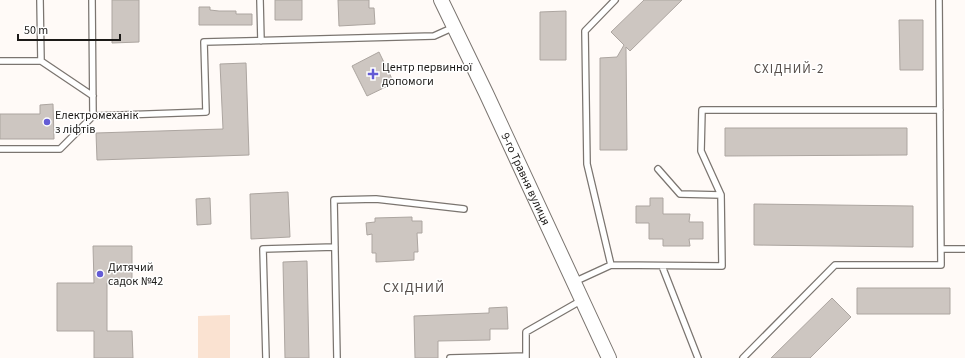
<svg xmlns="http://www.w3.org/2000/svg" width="965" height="358" font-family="'Source Sans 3',sans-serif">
  <rect width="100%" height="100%" fill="#fffaf7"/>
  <!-- green -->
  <path fill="#fae2d1" d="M 230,315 L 230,358 L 198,358 L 198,316 Z"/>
  <!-- building -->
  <path fill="#cdc6c1" stroke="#aca5a0" d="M 112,0 L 139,0 L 139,42 L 112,43 Z
    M 275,0 L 302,0 L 302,20 L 275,20 Z
    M 338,0 L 369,0 L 369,8 L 374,8 L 375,24 L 339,26 Z
    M 644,0 L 682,0 L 630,51 L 626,47 L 627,150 L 600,150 L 600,58 L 617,57 L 624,45 L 611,32 Z
    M 199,7 L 210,7 L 210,10 L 219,11 L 236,11 L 236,14 L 252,14 L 252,25 L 199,25 Z
    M 566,11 L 566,60 L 540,60 L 540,12 Z
    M 899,20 L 923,20 L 923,70 L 900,70 Z
    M 379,52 L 394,83 L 367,96 L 352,66 Z
    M 246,63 L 249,155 L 97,160 L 96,133 L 223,129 L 220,64 Z
    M 53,104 L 54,139 L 0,139 L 0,114 L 40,114 L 40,105 Z
    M 725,128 L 907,128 L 907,155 L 725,156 Z
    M 288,192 L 290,237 L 251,239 L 250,194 Z
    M 210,198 L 211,224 L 197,225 L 196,199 Z
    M 650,198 L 663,198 L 663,214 L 690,214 L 689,222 L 703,222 L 703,239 L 689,239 L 690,246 L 663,246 L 663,239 L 649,239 L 649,223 L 636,223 L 636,206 L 650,206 Z
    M 754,204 L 913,206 L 913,247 L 754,245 Z
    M 412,217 L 412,221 L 422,221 L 422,233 L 417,233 L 418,252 L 414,252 L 414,260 L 376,262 L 376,253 L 372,253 L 372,234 L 367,235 L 366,223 L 375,222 L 375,218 Z
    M 93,246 L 132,246 L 132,283 L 107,283 L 107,331 L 132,331 L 133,358 L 94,358 L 94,331 L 57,331 L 57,283 L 94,283 Z
    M 307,261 L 309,358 L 285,358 L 283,262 Z
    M 857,288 L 950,288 L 950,314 L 857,314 Z
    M 832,298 L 851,317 L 810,358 L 771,358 Z
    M 507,307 L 508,329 L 490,329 L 490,340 L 438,341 L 438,358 L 415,358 L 414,316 L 489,313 L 489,308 Z"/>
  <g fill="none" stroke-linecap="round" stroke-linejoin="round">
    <!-- service casing -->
    <g stroke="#7b7570" stroke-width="8">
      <path id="service" d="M 40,0 L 41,61
        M 92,0 L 93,116
        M 260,0 L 261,41
        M 0,61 L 41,61 L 93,96
        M 0,149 L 60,149 L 93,116 L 206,112 L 204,42 L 434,36 L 454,27
        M 658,169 L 680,194 L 721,195
        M 941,249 L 965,249
        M 611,265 L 587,164 L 585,31 L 615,0
        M 662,266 L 698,358
        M 574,282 L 611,265 L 722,266 L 721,195 L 701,151 L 702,110 L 940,110
        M 266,358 L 263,249 L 335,247
        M 337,358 L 334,200 L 376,199 L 464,209
        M 450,358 L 526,356
        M 526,358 L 526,332 L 582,300
        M 743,358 L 835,265 L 941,265 L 939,0"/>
    </g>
    <!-- tertiary casing -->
    <g stroke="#7b7570" stroke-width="16">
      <g id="tertiary">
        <path id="s1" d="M 441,0 L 486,93 L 609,358"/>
      </g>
    </g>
    <!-- service -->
    <use href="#service" stroke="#fff" stroke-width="5.5"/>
    <!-- tertiary -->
    <use href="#tertiary" stroke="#fff" stroke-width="14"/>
  </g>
  <!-- markers -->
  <g fill="#645cd5" stroke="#fff" stroke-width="1.5">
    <path d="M371 68h4v4h4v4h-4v4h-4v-4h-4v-4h4z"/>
    <circle cx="47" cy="122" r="4"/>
    <circle cx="100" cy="274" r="4"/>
  </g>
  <g text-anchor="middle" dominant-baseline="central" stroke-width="3" stroke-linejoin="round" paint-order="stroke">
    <!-- poi labels -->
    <g font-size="12" fill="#1c1a18" stroke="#fff" text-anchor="start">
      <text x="382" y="67">Центр первинної<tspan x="382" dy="14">допомоги</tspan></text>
      <text x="55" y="115">Електромеханік<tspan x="55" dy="14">з ліфтів</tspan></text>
      <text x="108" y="267">Дитячий<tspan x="108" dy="14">садок №42</tspan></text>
    </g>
    <!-- street labels -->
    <g font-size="12" fill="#1c1a18" stroke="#fff">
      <text stroke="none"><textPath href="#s1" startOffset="198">9-го Травня вулиця</textPath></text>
    </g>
    <!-- neighbourhood labels -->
    <g font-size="13" letter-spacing="1" fill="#554e4a" stroke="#fff">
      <text x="789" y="69">СХІДНИЙ-2</text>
    </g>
    <!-- quarter labels -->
    <g font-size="14" letter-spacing="1" fill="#554e4a" stroke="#fff">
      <text x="414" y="288">СХІДНИЙ</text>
    </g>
  </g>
  <!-- scale -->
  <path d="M18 34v6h102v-6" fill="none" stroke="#1c1a18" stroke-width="2"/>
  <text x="24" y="34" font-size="12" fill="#1c1a18" stroke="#ffffff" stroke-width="3" paint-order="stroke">50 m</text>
</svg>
